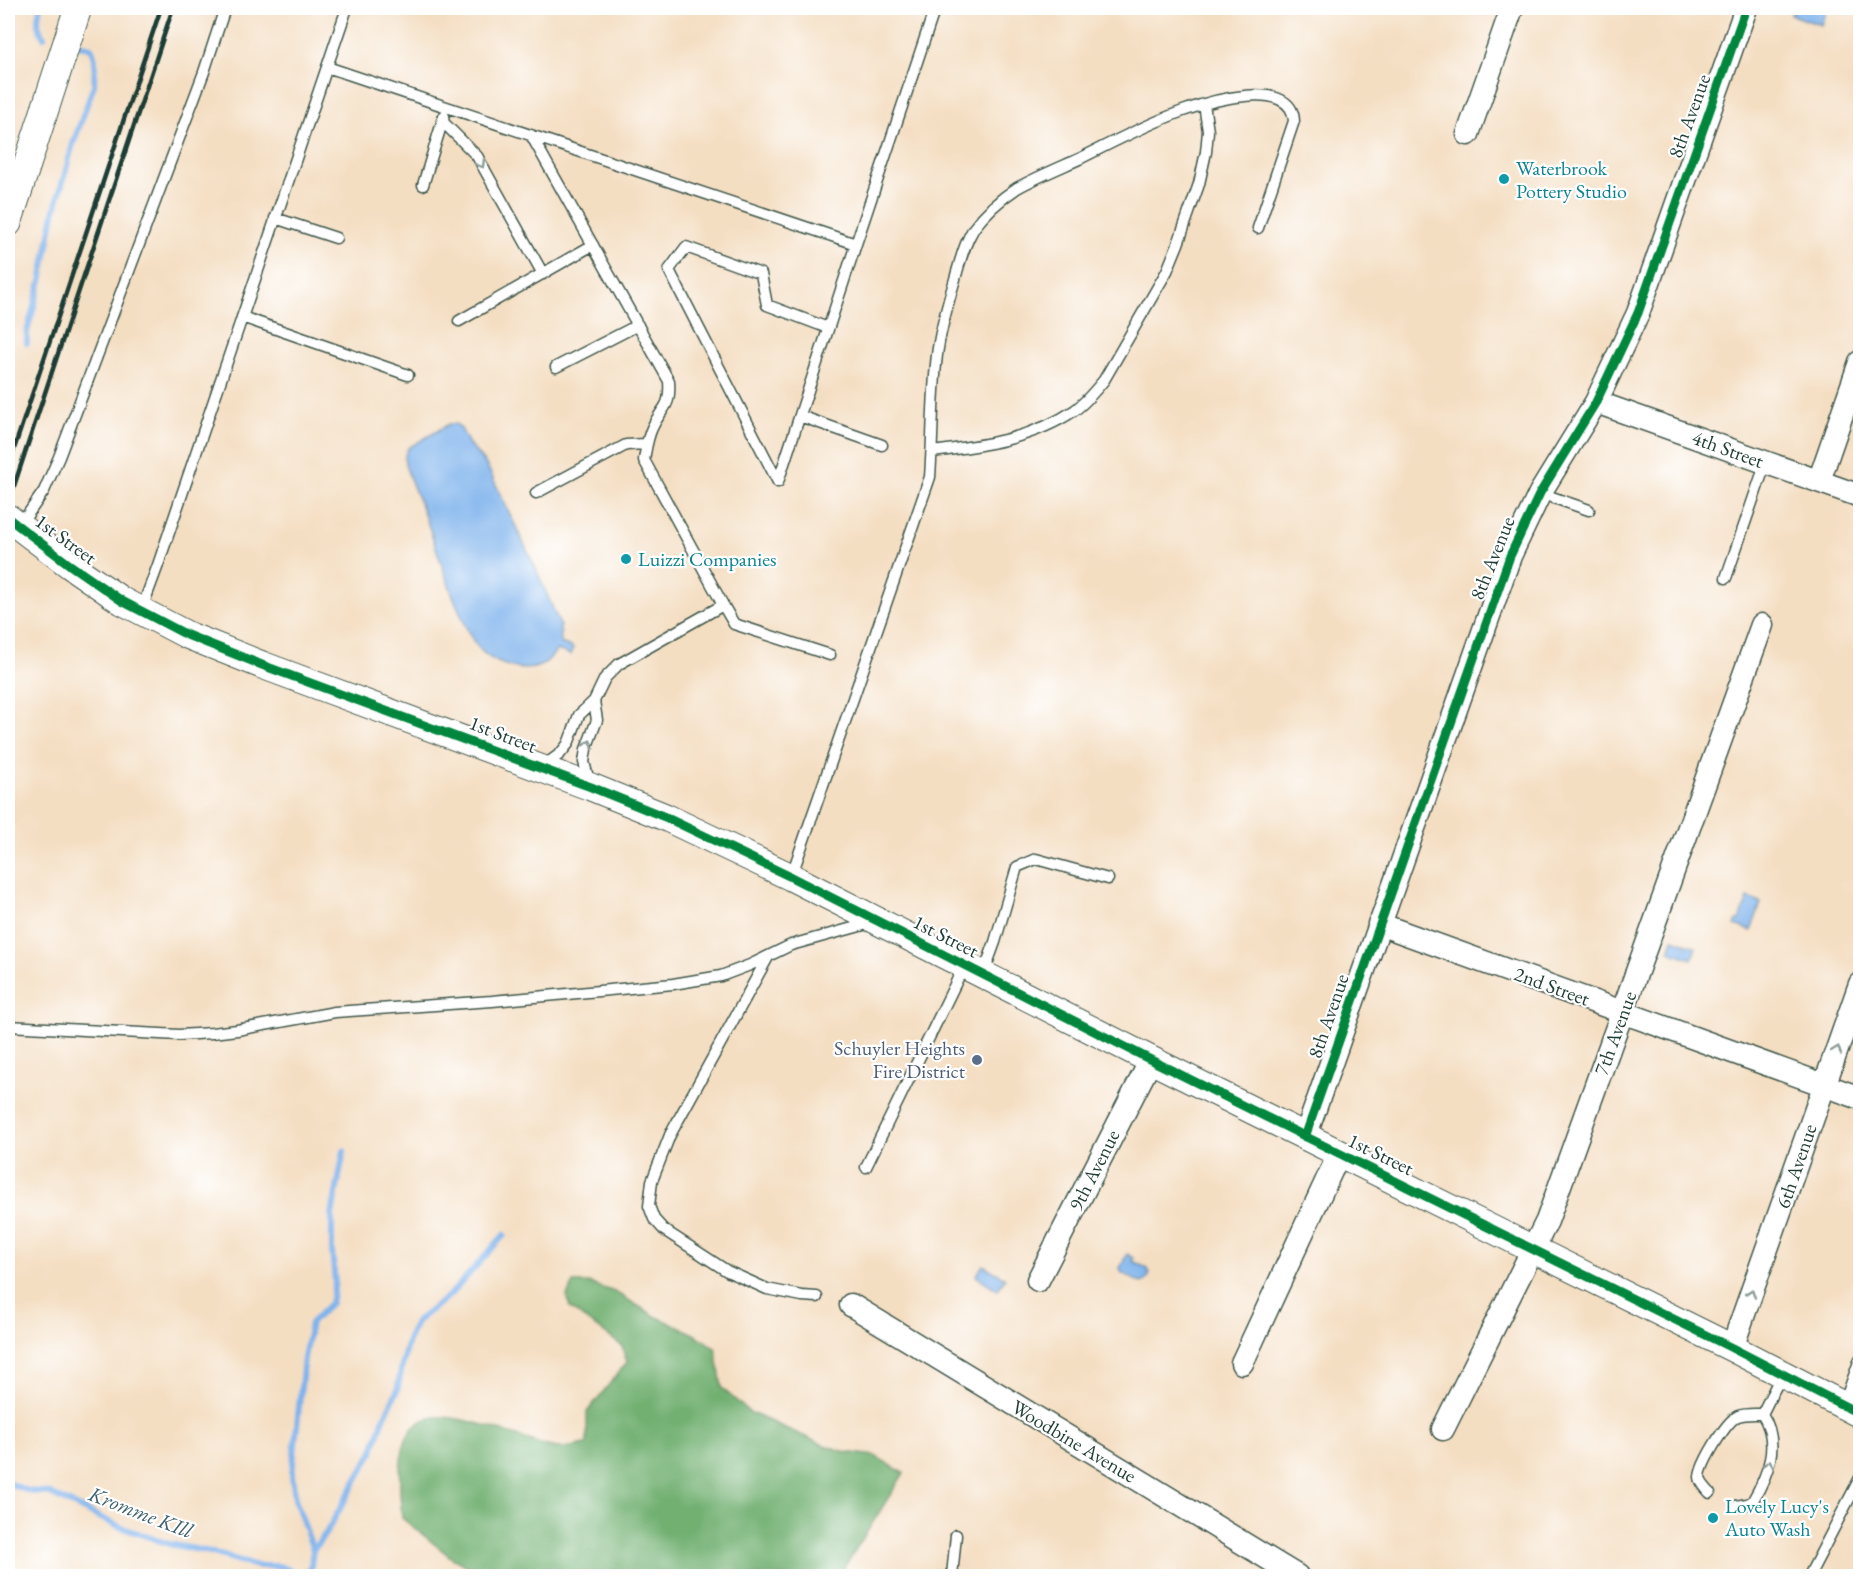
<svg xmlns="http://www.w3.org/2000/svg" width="1868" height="1584" font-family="'EB Garamond',serif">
  <rect width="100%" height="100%" fill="#fff"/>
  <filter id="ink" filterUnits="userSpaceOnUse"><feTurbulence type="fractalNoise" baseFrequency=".0167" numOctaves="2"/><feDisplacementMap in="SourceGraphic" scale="12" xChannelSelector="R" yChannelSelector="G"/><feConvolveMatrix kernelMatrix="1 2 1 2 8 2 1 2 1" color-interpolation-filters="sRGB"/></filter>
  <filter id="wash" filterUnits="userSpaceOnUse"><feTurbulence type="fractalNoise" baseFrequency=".008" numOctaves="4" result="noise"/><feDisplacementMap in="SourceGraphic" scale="24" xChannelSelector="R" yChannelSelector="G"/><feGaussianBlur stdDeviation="1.35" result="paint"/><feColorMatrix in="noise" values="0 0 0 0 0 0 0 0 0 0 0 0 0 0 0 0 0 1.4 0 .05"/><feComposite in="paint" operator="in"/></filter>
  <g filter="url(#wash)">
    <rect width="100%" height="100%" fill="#f4dec2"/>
    <!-- forest -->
    <path fill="#72b072" stroke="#487653" stroke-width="1.5" d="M 573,1283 L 588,1283 L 615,1292 L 655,1316 L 698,1336 L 716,1349 L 722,1388 L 749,1412 L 824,1445 L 846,1452 L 875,1456 L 904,1473 L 839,1576 L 486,1576 L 452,1558 L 402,1518 C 399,1489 392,1419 436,1417 C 462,1416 495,1429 520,1437 C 532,1440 547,1448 560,1448 C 568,1448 579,1445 587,1444 L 587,1412 L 627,1362 L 622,1346 L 570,1308 L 567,1296 Z"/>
    <!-- water -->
    <path fill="#7fb3ec" stroke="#4f7890" stroke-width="1.5" d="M 1790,8 L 1819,8 L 1826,10 L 1821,25 L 1791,15 L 1793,11 L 1789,10 Z
      M 449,424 L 456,424 L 460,427 L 469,444 L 487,466 L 536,569 L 560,625 L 561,643 L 573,648 L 571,655 L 557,650 C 552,656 547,663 540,666 C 522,674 490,663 478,647 C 470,638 465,626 461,615 C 449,588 440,560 431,533 C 424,511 414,490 406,468 L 404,458 L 408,448 Z
      M 1748,898 L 1761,903 L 1751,931 L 1735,925 L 1737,920 L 1740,920 Z
      M 1673,939 L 1696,947 L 1692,959 L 1669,951 Z
      M 1127,1254 L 1134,1258 L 1133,1261 L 1148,1269 L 1150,1274 L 1146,1281 L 1141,1283 L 1122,1273 L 1120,1268 Z
      M 983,1265 L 1005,1278 L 998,1290 L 976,1276 Z"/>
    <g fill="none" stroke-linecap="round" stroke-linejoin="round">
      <!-- stream -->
      <path stroke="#7fb3ec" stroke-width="6" d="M 40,8 C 37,18 36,28 44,37
        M 27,343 L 27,332 L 42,277 L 54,213 L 73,144 L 94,85 L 95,59 L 93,52 L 91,48 L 79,45
        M 8,1483 L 29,1491 L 48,1493 L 120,1527 L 169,1544 L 210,1552 L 257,1566 L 279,1566 L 295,1572 L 299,1576
        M 313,1550 L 295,1499 L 292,1474 L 304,1358 L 311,1323 L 331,1303 L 335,1283 L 332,1250 L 332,1215 L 344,1151
        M 307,1576 L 311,1566 L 313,1550 L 326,1533 L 372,1453 L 384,1418 L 397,1391 L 405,1351 L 410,1334 L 417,1321 L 451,1294 L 504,1235"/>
    </g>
  </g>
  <g filter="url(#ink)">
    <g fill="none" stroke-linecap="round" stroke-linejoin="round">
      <!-- service casing -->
      <g stroke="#3f5549" stroke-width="13">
        <path id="service" d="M 327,67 L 347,8
          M 442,121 L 477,156 L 543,274
          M 531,135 L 669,381 C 671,409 662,406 652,428 C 647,439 646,449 644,460 L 723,605
          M 423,185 L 444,116
          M 275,218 L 336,238
          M 242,317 L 408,375
          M 459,321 L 593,245
          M 556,367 L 638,325
          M 800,416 L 882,445
          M 932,452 C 981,446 1033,439 1075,410 C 1086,402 1095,391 1104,380 L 1167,271 L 1178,244 L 1199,184 L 1206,152 L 1208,131 L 1204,104
          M 778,482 L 669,270 L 686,247 L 761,274 L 767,305 L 828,328
          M 778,482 L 856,244
          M 536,493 L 626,445 L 646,444
          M 1540,493 L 1589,510
          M 19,527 L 44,491 L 59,457 L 204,72 L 225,8
          M 1726,578 L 1766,462
          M 141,611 L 158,565 L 327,67 L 856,244 L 935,8
          M 542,767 L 560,754 L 568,744 L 579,715 L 594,701 L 605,678 L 619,664 L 723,605 L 734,624 L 830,655
          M 590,785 L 584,762 L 586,749 L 597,720 L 594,701
          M 791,877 L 930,477 C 933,437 932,395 937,355 C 940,330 948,303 955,279 C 960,262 964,244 974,228 C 985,213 1002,198 1017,188 C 1037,177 1059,168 1079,159 C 1113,142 1147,124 1183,111 C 1207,102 1292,76 1294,121 L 1258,228
          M 768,957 L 670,1135 L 652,1181 L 649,1206 L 654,1219 L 664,1230 L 727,1271 L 767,1289 L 802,1296 L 817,1297
          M 983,975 L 995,942 L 1017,867 L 1036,859 L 1108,879
          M 8,1026 L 179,1035 L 212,1033 L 237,1030 L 335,1012 L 492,1001 L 673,984 L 721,976 L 750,965 L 791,945 L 871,923
          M 866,1167 L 964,966
          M 1844,1404 L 1860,1359
          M 1762,1414 L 1782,1374
          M 1710,1493 C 1706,1488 1700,1483 1700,1477 C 1701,1464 1726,1421 1738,1416 C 1746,1413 1755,1414 1762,1414 C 1781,1443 1768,1475 1752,1502 L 1747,1504 L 1736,1506
          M 952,1576 L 956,1535
          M 1809,1576 L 1860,1478"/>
      </g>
      <!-- minor casing -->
      <g stroke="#3f5549" stroke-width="25">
        <path id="minor" d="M 1468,134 L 1512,8
          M 1596,402 L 1860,496
          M 1819,481 L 1860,362
          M 1379,924 L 1860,1098
          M 1305,1137 L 1510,556 L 1540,493 L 1596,402 L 1638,313 L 1746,8
          M 1038,1280 L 1151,1060
          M 851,1305 L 1297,1576
          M 1732,1348 L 1860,984
          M 1242,1363 L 1339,1154
          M 1443,1429 L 1547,1221 L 1762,625"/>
      </g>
      <!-- tertiary casing -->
      <g stroke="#3f5549" stroke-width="29">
        <path id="tertiary" d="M 8,223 L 78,8
          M 8,518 L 70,565 L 122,601 L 187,635 L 262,665 L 591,787 L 665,817 L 791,877 L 1151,1060 L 1732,1348 L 1860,1414"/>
      </g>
      <!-- service -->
      <use href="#service" stroke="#fff" stroke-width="10"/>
      <!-- minor -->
      <use href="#minor" stroke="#fff" stroke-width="22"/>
      <!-- tertiary -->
      <use href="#tertiary" stroke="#fff" stroke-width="27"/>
      <!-- rail -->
      <path stroke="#1f3d34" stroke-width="4.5" d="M 8,467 L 161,8
        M 8,504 L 173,8"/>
      <!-- cycleway casing -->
      <g stroke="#fff" stroke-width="13">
        <path id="cycleway" d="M 8,518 L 70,565 L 122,601 L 187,635 L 262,665 L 591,787 L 665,817 L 791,877 L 1151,1060 L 1732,1348 L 1860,1414
          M 1305,1137 L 1510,556 L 1540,493 L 1596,402 L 1638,313 L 1746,8"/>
      </g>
      <!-- cycleway -->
      <use href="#cycleway" stroke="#00873e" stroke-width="9"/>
    </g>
    <!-- one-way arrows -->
    <defs><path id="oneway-chevron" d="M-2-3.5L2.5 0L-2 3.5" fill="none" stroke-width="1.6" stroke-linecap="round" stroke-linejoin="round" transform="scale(1.5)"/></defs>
    <g stroke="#8f9e9a">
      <use href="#oneway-chevron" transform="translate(481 164) rotate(60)"/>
      <use href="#oneway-chevron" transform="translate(589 744) rotate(-73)"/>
      <use href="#oneway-chevron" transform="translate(1837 1050) rotate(-70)"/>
      <use href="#oneway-chevron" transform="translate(1751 1293) rotate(-71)"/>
      <use href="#oneway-chevron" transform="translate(1769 1464) rotate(-75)"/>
    </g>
  </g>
  <!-- markers -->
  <g fill="#0f9aa8" stroke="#fff" stroke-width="2">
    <circle cx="1504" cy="179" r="6"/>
    <circle cx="626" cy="559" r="6"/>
    <circle cx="1713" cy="1518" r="6"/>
  </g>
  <circle fill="#5c6f8a" stroke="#fff" stroke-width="2" cx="977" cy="1060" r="6"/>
  <g text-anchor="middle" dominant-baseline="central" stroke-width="4.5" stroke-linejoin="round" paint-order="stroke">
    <!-- street labels -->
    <g font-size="20" fill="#1f3d34" stroke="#fff">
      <text transform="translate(1689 116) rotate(-70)">8th Avenue</text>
      <text transform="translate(1728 449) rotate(20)">4th Street</text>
      <text transform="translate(66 539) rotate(36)">1st Street</text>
      <text transform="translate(1492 558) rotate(-68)">8th Avenue</text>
      <text transform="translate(503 734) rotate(21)">1st Street</text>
      <text transform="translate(946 936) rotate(27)">1st Street</text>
      <text transform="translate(1552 986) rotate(20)">2nd Street</text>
      <text transform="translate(1328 1016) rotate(-71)">8th Avenue</text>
      <text transform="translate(1615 1033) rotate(-70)">7th Avenue</text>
      <text transform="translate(1381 1154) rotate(26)">1st Street</text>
      <text transform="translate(1796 1166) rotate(-71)">6th Avenue</text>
      <text transform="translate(1094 1170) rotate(-63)">9th Avenue</text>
      <text transform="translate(1074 1441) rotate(31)">Woodbine Avenue</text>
    </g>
    <!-- culture labels -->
    <g font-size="20" fill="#0d838f" stroke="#fff" text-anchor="start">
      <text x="1516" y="168">Waterbrook<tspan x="1516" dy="23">Pottery Studio</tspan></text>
      <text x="638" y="559">Luizzi Companies</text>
      <text x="1725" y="1506">Lovely Lucy's<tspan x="1725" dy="23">Auto Wash</tspan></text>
    </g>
    <!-- service labels -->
    <g font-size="20" fill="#4e5e75" stroke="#fff" text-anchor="end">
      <text x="965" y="1048">Schuyler Heights<tspan x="965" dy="23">Fire District</tspan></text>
    </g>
    <!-- water labels -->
    <g font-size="21" font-style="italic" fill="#3c606b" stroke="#fff">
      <text transform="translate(141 1512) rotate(21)">Kromme KIll</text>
    </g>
  </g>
  <!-- margin -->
  <rect width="1868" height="1584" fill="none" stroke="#fff" stroke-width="30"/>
</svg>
